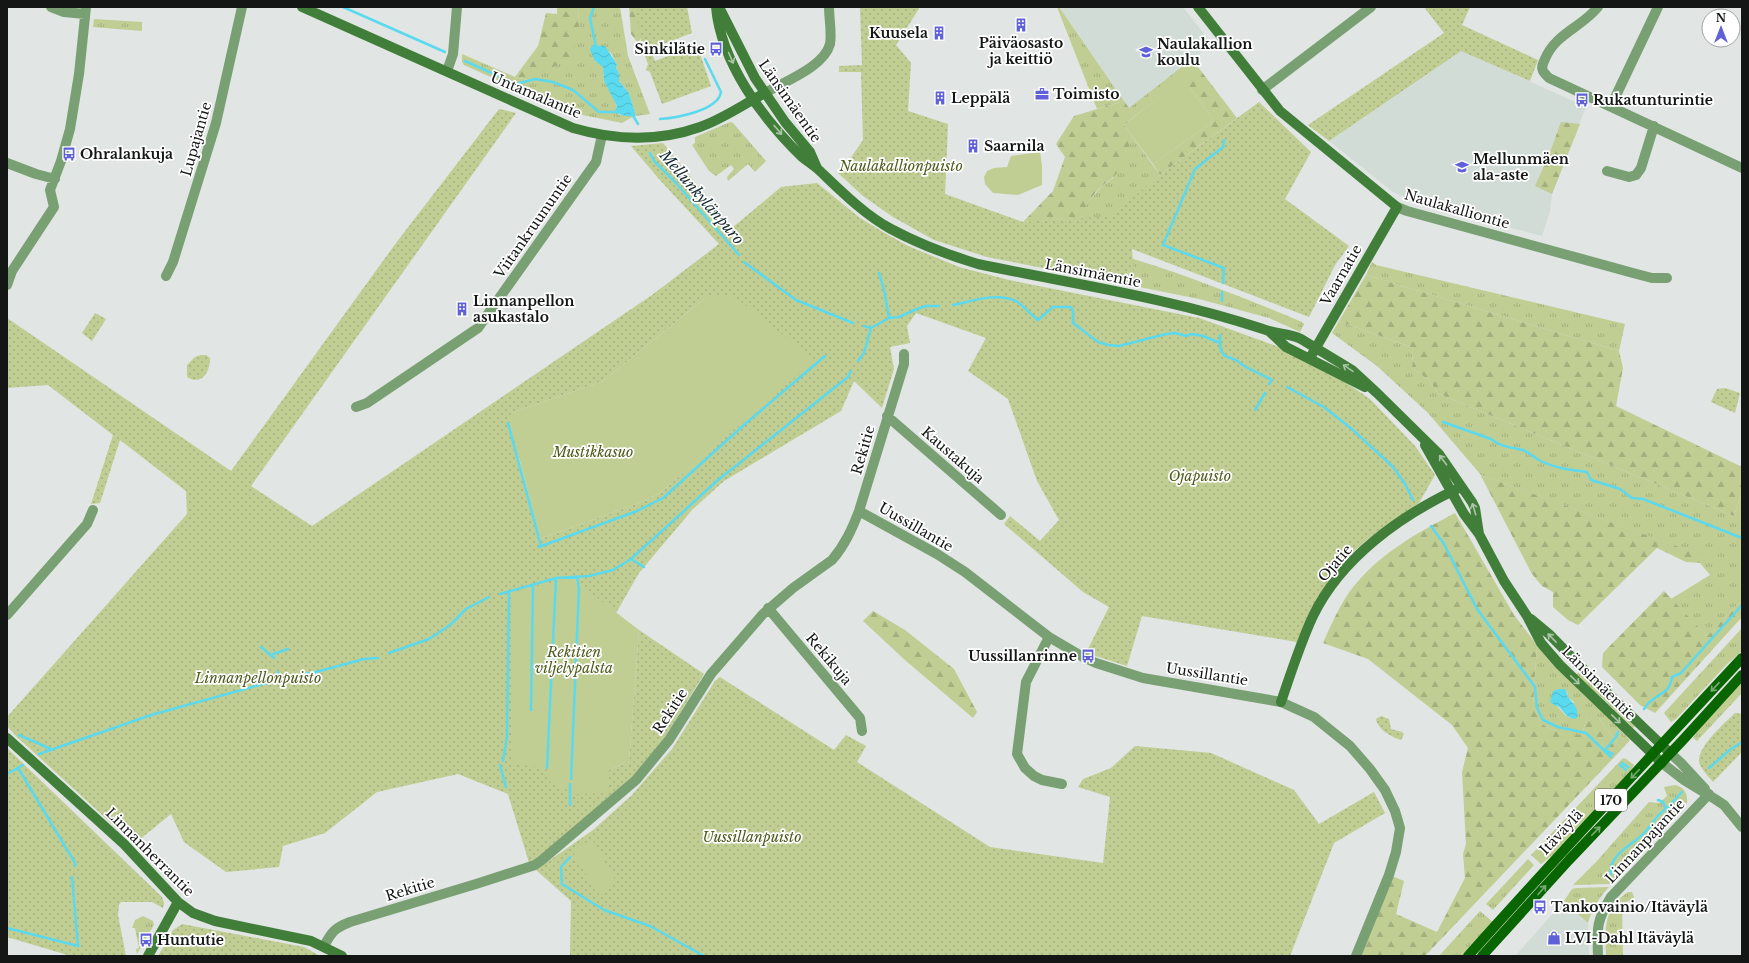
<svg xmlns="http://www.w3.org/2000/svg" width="1749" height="963" font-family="'Libre Baskerville',serif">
  <defs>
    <pattern id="grass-tufts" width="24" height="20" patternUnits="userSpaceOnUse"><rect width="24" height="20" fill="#c0cd93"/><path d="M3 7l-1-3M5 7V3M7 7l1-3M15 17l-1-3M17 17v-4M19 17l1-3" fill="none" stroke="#a4af7e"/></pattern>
    <pattern id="forest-firs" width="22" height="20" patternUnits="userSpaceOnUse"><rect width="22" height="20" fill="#c0cd93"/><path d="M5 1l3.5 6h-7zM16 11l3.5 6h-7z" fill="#a4af7e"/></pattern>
    <pattern id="park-dots" width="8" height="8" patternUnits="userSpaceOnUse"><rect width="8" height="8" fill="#c0cd93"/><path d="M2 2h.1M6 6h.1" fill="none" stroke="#a4af7e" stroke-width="1.8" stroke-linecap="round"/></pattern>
    <pattern id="water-waves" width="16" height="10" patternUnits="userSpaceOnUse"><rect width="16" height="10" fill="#5bdaef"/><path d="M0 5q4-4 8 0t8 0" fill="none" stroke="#4ebacc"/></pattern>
  </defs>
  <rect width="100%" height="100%" fill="#e1e5e3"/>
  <!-- built -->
  <path fill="#d1dcd6" d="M 1059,7 L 1183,7 L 1212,44 L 1129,108 Z
    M 1461,50 L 1586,107 L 1552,194 L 1550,211 L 1542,236 L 1422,205 L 1393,192 L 1329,141 Z
    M 1564,901 L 1588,923 L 1589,956 L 1515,956 Z"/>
  <!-- grass -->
  <path fill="url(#grass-tufts)" fill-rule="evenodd" d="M 578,7 L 620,7 L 628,56 L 650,114 L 636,116 L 629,93 L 619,81 L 619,73 L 616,68 L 617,64 L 611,53 L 599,45 L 595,61 L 603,67 L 604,81 L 614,98 L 619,115 L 634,116 L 622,123 L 568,112 L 464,65 L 462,62 L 462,54 L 515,77 L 528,80 L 579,23 Z
    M 1057,7 L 1059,7 L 1124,101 L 1097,109 Z
    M 94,19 L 142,22 L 142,31 L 93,27 Z
    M 1192,59 L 1198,67 L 1135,116 L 1129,108 Z
    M 730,122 L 733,123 L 766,161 L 755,172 L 748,164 L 728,181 L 727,177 L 734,169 L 731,165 L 716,176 L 709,171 L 692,145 L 695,143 L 695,137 Z
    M 1132,136 L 1160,175 L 1096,231 L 1023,222 L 1082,218 L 1085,206 L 1102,186 L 1113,178 L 1127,151 Z
    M 1099,249 C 1169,268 1235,294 1302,322 L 1304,324 L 1300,332 L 1269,318 L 1199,299 L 1040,267 Z
    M 1372,262 L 1376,265 L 1625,324 L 1619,351 L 1366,275 Z
    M 1339,321 L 1413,348 L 1412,369 L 1428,379 L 1439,394 L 1734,516 L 1742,492 L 1742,602 L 1739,603 L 1707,636 L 1671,599 L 1710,575 L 1700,563 L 1703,556 L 1481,475 L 1428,413 L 1377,366 L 1332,333 Z
    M 1742,628 L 1742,651 L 1727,664 L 1676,719 L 1671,722 L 1664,713 Z
    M 1537,645 L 1630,740 L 1622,749 L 1597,716 L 1587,716 L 1582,735 L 1564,735 L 1543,725 L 1533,707 ZM 1567,691 L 1568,697 L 1574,702 L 1570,718 L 1565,715 L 1557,706 Z
    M 1580,671 L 1635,726 L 1633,728 L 1600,696 L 1576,675 Z
    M 1742,682 L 1742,693 L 1697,741 L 1693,738 L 1698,730 Z
    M 1623,758 L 1626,759 L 1634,765 L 1628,775 L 1560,849 L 1541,864 L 1531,855 L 1532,854 Z
    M 1675,785 C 1684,787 1688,793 1687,803 L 1618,877 L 1610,884 L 1573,885 L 1597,861 L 1649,802 L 1659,803 L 1667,796 L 1664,787 Z
    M 1528,859 L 1534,865 L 1493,910 L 1486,904 Z
    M 1609,887 C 1599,898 1592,908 1588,923 L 1564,901 L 1572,889 L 1576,888 Z
    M 1628,892 L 1632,892 L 1634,897 L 1633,899 L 1622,904 L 1623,956 L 1606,956 C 1605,929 1603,909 1628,892 Z
    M 1480,911 L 1494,923 L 1465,956 L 1439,956 Z
    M 143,916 L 153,921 L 154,925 L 137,954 L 136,949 L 139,948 L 135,928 L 132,928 L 135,920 Z"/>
  <!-- forest -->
  <path fill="url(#forest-firs)" d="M 557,7 L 578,7 L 579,23 L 572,57 L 528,80 L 515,77 L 538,46 L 546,13 L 557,14 Z
    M 629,7 L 637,7 L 644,33 L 638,43 L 631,34 Z
    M 1198,67 L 1237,118 L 1160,175 L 1153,164 L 1214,121 L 1183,78 Z
    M 1124,101 L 1135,116 L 1124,125 L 1132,136 C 1129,147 1125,162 1118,172 C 1113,178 1108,181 1102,186 C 1092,195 1086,205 1082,218 L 1023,222 L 1053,191 L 1065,157 L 1056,144 L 1074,116 Z
    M 1561,122 L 1580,124 L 1552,194 L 1535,186 L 1549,155 Z
    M 1366,275 L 1619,351 L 1623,368 L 1616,406 L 1742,467 L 1742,492 L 1734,516 L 1439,394 L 1428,379 L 1412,369 L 1413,348 L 1339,321 Z
    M 1481,476 L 1481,475 L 1704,556 L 1700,563 L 1686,562 L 1657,548 L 1578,625 L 1568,620 L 1553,607 L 1553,592 L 1542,586 L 1532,574 Z
    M 1455,513 L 1514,615 L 1537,645 L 1533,707 L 1543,725 L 1564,735 L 1582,735 L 1587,716 L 1597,716 L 1622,749 L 1425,956 L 1361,956 L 1392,876 L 1404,881 L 1396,914 L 1437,932 L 1465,878 L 1463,854 L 1466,844 L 1462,772 L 1468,748 L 1452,725 L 1368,659 L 1323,643 C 1330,627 1338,609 1348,594 C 1375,556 1415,534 1455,513 Z
    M 1664,591 L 1707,636 L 1739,603 L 1742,602 L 1742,617 L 1655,713 L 1640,705 L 1602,667 L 1603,653 Z
    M 873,611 L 905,630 L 954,669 L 977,712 L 973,718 L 905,660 L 863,621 Z"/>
  <!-- park -->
  <path fill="url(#park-dots)" fill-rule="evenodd" d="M 636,7 L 687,7 L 692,33 L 650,49 L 655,61 L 697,45 L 711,86 L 662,104 L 650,72 L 646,70 L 648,64 L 643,51 L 637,48 L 641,42 Z
    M 860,7 L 920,7 L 896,45 L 911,63 L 908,111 L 948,124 L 945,194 L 1023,222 L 1111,216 L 1160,175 L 1259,102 L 1311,152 L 1285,199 L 1349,246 L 1335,265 L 1309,317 L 1132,249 L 1135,286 L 987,257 L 934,240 L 893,217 L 863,196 L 838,173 L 848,162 L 863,140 L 861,72 L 839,72 L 839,66 L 862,65 Z
    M 1424,7 L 1470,7 L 1462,25 L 1538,60 L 1530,81 L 1461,51 L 1329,141 L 1308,125 L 1444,33 Z
    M 499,109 L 516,113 L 251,486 L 312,526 L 652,295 L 719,244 L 659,179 L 631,146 L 663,143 L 732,228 L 781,187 L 817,183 L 860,218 L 883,232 L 908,246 L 959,267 L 1009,280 L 1199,318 L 1290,351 L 1342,380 L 1370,399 L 1415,446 L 1435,475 L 1419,503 L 1369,538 L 1351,554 L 1334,574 L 1312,607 L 1297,642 L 1142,616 L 1127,666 L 1086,653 L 1109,607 L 1083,592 L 1004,524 L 1010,516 L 1040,541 L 1059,520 L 1037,481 L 1008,399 L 968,371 L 986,338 L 916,313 L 907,326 L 910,343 L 890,347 L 894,369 L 882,408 L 854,381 L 841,411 L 724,481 L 692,510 L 639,573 L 616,613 L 571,578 L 609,770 L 629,761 L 639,630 L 704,674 L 659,747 L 633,779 L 530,866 L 508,794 L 458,774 L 377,792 L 325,833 L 283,846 L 279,867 L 226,872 L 184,842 L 171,814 L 134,844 L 16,736 L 7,726 L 7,717 L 187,514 L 186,491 L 120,440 L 100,503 L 91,504 L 113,435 L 48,385 L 7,388 L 7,318 L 231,471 L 396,243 ZM 709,295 L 814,360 L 661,492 L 647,500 L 540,539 L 520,463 L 511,413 L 603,381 Z
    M 95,313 L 106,319 L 92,341 L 82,333 Z
    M 201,355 L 206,355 L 210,358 C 210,372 202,386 187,377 L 187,365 L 195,357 Z
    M 1725,388 L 1740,393 L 1735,413 L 1711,402 L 1717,389 Z
    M 720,677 L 834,750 L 846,735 L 866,746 L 857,762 L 990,847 L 1103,863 L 1110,797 L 1078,787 L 1083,779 L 1111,768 L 1135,746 L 1211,753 L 1294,790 L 1319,824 L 1374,792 L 1385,813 L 1334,843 L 1290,956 L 570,956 L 571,901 L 536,870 L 593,830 L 632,795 L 672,749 L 715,681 Z
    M 1735,713 L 1742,714 L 1742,752 L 1713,782 C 1709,777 1703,771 1700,765 C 1693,750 1725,723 1735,713 Z
    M 1381,716 L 1389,719 L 1391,729 L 1402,732 L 1404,734 L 1401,740 C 1392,737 1378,730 1376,719 Z
    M 7,748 L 162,897 L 164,903 L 163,908 L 152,902 L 121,902 L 119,905 L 118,915 L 126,956 L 71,956 L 7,937 Z
    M 182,924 L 304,947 L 320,956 L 158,956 L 173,930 Z"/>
  <!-- garden -->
  <path fill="#c0cd93" d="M 1183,78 L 1214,121 L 1153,164 L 1124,125 Z
    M 1040,152 L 1042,166 L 1042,185 L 1018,195 L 993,193 L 985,184 L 984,177 L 987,171 L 994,168 L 1007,167 L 1011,156 Z
    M 709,295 L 735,297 L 815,360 L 661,492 L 647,500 L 540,539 L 509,419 L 511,413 L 603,381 Z
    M 571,578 L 639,630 L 629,761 L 609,770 L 608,793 L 575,794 L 549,781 L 546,768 L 511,764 L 511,593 Z
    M 592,839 L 617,883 L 597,894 L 572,850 Z"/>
  <!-- water -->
  <path fill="url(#water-waves)" d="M 592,45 L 605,46 L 617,64 L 616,68 L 619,73 L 619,81 L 629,93 L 636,116 C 630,117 619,116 615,111 L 617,106 L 604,81 L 603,67 L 595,61 L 590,50 Z
    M 1559,689 L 1565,689 C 1567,692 1567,696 1569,698 C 1574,705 1579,708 1577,718 L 1574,719 C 1566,717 1564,712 1559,707 C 1556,705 1553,705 1550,702 L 1553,691 Z"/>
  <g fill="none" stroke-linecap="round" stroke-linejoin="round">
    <!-- stream -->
    <path stroke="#5bdaef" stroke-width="2.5" d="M 343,7 L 445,52
      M 594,7 L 590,18 L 596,47
      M 465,61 L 516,84 L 535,79 L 553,82 L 573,90 L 599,112 L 619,112
      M 632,114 L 638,124
      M 660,119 C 675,118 718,111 721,92 L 705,59
      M 650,153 L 654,161 L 676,183 L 739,255
      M 744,262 L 796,300 L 853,323
      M 879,273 L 884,290 L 889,318
      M 1223,283 L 1224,268 L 1163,245 L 1195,169 L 1223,147 L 1224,140
      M 1222,301 L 1222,292
      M 953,305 C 973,301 996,292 1016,301 C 1023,305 1031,315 1038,320 L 1053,307 L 1071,307 L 1073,311 L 1073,323 L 1098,342 L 1108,345 L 1119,346 L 1166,334 L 1175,333 L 1187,336 L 1192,334 L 1203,336 L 1220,343 L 1221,351 L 1225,356 L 1236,360 L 1244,366 L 1272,380 L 1269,384
      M 864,326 L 871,328 L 889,318 L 899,317 L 917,309 L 926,306 L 939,306
      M 1220,343 L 1220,335
      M 858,361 L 864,353 L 871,328
      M 1287,387 L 1324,407 L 1353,430 L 1393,467 L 1405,484 L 1413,500
      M 1255,410 L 1265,393
      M 1443,422 L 1491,439 C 1501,447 1510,447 1523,450 C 1528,452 1534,457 1539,460 C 1554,468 1570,470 1587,472 L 1591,480 L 1620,489 L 1632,498 L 1643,499 L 1742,538
      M 508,423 L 541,546
      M 1431,526 L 1444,544 L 1477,609 L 1535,687 L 1537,708 L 1543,720 L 1558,727 L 1586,733 L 1611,757
      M 539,547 L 637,511 L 663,498 L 745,424 L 825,356
      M 631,559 L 644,567
      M 500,594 L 556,578 L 589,576 L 613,570 L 631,559 L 718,480 L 848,377 L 851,371
      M 261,647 L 274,658
      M 389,653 L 429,639 L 450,625 L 466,609 L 489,597
      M 273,654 L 288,649
      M 278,672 L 280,679
      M 1644,709 C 1646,706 1648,703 1651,701 C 1661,692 1669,694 1672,677 L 1681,673 L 1742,605
      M 531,710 L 533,585
      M 19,735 L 51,749
      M 39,754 L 151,715 L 285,678 L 316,672 L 364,659 L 378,658
      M 1613,754 L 1605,750 L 1616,737 L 1618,732
      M 503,761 L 507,737 L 509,591
      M 1622,763 L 1628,767
      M 500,765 L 506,787
      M 1620,765 L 1626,770
      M 18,768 L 75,863 L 75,866
      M 547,768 L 556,578
      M 1709,768 L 1731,749 L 1742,742
      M 7,774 L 23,765
      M 571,779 L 579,588 L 577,577
      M 570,784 L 570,805
      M 1666,809 L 1682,792
      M 570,857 L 561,867 L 562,884 L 604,910 L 650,926 L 704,956
      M 1611,874 C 1610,868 1612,862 1616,857 C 1623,848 1637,841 1645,832 C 1652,825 1656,815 1666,809 L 1663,802 L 1658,800
      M 7,928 L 78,946 L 72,877"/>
    <!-- street -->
    <path stroke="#78a073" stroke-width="10" d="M 51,7 L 64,12 L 85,14
      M 1598,7 C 1582,27 1555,34 1545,59 C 1543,63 1541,67 1543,71 C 1544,73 1547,76 1549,78 L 1742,168
      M 447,71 L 453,54 L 457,7
      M 1262,90 L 1371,7
      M 765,93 C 785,81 824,67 830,44 C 832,33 829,18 829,7
      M 1611,106 L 1658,7
      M 7,163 L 36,174 L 55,179
      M 1607,171 L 1629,177 L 1636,175 L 1641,168 L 1654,126
      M 1397,207 L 1407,211 L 1633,273 L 1652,278 L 1667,278
      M 166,276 L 173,262 L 216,123 L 242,7
      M 7,285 L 12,271 L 54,207 L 50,190 L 61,161 L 70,129 L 79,74 L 86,7
      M 356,407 L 367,403 L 478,328 L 596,162 L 602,135
      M 887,416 L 1001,515
      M 859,511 L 937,554 L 965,572 L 1049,637 L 1083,657 L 1096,663 L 1143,678 L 1281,702 L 1314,717 L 1350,746 L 1370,769 L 1385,790 L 1395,811 L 1400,828 L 1396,852 L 1389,875 L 1356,956
      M 768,608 L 860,718 L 862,731
      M 7,615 L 87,524 L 93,510
      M 1049,637 L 1026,682 L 1017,754 L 1025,768 L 1034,776 L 1042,780 L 1062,784
      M 1670,753 L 1681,763 L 1705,789
      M 1662,763 L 1684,780 L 1715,799 L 1724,805 L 1742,827
      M 324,946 C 332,931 335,928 350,922 L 476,884 L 535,865 L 542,860 L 636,780 L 669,740 L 711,674 L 763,614 L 793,588 L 832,560 C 845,545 852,529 859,511 L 904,364 L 904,354
      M 1598,956 C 1597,929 1596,921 1611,897 L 1709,794"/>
    <!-- secondary -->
    <path stroke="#417e3a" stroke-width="10" d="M 302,7 L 573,128 C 614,140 658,142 700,127 C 723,119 744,104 765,93
      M 716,7 C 721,63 763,119 802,157 C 808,162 815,166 821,172 C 842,192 865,215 891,229 C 919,244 948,255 978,264 C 1073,284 1170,298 1263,329 C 1275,334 1289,333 1301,339 L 1352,370 L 1377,393 L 1439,454 L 1472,502 L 1475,508 L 1479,534
      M 719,7 L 755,78 L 785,122 L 810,152 L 817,168
      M 1198,7 L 1280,111 L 1397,207 L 1310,358
      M 1269,331 L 1286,347 L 1365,387
      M 1425,445 L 1464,514 L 1479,534 L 1504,581 L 1527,616 L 1541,643 L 1560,665 L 1662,763
      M 1531,619 L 1549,634 L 1595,681 L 1670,753
      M 1281,702 C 1291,673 1300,644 1313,616 C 1341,558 1400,516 1457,489
      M 7,738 L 124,844 L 178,902 L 193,913 L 215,921 L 311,941 L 342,956
      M 148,956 L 178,902"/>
    <!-- primary -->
    <path stroke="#086500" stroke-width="10" d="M 1468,956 C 1558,855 1650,757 1742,658
      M 1482,956 L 1569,860 L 1682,741 L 1742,675"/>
  </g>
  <!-- one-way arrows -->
  <defs><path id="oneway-shaft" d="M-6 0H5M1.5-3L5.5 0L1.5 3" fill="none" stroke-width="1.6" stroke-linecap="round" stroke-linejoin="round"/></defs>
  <g stroke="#aac5a6">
    <use href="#oneway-shaft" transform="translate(731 58) rotate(66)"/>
    <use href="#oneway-shaft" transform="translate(778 130) rotate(49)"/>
    <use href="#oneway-shaft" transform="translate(1348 368) rotate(-146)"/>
    <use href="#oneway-shaft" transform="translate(1443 460) rotate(-127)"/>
    <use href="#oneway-shaft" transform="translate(1474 509) rotate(-107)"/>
    <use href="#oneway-shaft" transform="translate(1552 638) rotate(-134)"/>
    <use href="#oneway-shaft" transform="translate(1575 680) rotate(44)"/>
    <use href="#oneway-shaft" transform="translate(1616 719) rotate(44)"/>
  </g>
  <g stroke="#77aa73">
    <use href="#oneway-shaft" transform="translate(1715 687) rotate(133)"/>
    <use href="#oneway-shaft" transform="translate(1635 774) rotate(134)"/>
    <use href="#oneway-shaft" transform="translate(1596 831) rotate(-46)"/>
    <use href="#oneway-shaft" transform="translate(1542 890) rotate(-49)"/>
  </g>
  <!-- icons -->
  <defs>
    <g id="building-bare" transform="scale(1.08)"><path d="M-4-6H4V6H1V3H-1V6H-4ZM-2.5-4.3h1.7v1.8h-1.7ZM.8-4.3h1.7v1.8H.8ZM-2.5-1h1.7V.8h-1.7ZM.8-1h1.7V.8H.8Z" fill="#6060d9" stroke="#fff" stroke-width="2.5" paint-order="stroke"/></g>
    <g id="bus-bare" transform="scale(1.08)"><path d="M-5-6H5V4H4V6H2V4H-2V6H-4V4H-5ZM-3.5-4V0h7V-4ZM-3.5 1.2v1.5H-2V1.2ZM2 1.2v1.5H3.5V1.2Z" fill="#6060d9" stroke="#fff" stroke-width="2.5" paint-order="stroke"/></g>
    <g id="school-bare" transform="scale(1.08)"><path d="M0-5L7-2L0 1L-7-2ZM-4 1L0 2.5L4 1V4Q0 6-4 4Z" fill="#6060d9" stroke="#fff" stroke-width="2.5" paint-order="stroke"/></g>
    <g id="office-bare" transform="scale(1.08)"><path d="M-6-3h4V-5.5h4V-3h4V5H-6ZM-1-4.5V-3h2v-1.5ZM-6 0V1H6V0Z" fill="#6060d9" stroke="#fff" stroke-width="2.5" paint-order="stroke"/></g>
    <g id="shop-bare" transform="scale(1.08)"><path d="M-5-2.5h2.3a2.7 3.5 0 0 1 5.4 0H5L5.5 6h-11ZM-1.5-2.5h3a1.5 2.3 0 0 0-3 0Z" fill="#6060d9" stroke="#fff" stroke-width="2.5" paint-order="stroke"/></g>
  </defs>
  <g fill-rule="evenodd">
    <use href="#building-bare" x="1021" y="25"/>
    <use href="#building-bare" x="939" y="33"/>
    <use href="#bus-bare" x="716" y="49"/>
    <use href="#school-bare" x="1146" y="52"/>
    <use href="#office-bare" x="1042" y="94"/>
    <use href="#building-bare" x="940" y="98"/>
    <use href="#bus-bare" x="1582" y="100"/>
    <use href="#building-bare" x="973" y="146"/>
    <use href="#bus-bare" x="69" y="154"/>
    <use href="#school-bare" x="1462" y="167"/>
    <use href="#building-bare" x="462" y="309"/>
    <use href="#bus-bare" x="1088" y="656"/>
    <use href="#bus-bare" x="1540" y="907"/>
    <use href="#shop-bare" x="1554" y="938"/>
    <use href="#bus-bare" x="146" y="940"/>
  </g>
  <g text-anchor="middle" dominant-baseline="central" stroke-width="3.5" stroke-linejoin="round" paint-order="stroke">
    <!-- shield labels -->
    <rect fill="#fff" stroke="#5a5c5b" stroke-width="1" x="1595" y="789" width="32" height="22" rx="3"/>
    <g font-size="13" font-weight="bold" fill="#141615">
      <text x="1611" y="800">170</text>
    </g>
    <!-- poi labels -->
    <g font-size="14" font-weight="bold" fill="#141615" stroke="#fff" text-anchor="start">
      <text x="928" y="33" text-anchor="end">Kuusela</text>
      <text x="1021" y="43" text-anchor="middle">Päiväosasto<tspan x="1021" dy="16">ja keittiö</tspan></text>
      <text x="1157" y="44">Naulakallion<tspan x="1157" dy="16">koulu</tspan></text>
      <text x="705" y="49" text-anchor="end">Sinkilätie</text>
      <text x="1053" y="94">Toimisto</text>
      <text x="951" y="98">Leppälä</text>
      <text x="1593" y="100">Rukatunturintie</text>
      <text x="984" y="146">Saarnila</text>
      <text x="80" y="154">Ohralankuja</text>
      <text x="1473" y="159">Mellunmäen<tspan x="1473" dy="16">ala-aste</tspan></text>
      <text x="473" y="301">Linnanpellon<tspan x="473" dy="16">asukastalo</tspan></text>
      <text x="1077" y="656" text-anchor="end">Uussillanrinne</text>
      <text x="1551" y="907">Tankovainio/Itäväylä</text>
      <text x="1565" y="938">LVI-Dahl Itäväylä</text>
      <text x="157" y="940">Huntutie</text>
    </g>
    <!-- street labels -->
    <g font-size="14" fill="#141615" stroke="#fff">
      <text transform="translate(536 95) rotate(23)">Untamalantie</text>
      <text transform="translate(790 101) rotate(55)">Länsimäentie</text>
      <text transform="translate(196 139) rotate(-74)">Lupajantie</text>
      <text transform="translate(1457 209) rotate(16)">Naulakalliontie</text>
      <text transform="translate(533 226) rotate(-55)">Viitankruununtie</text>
      <text transform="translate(1093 273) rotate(11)">Länsimäentie</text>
      <text transform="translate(1341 275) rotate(-60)">Vaarnatie</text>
      <text transform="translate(863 450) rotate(-74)">Rekitie</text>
      <text transform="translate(953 455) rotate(41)">Kaustakuja</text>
      <text transform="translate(916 527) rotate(30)">Uussillantie</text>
      <text transform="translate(1335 563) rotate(-49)">Ojatie</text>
      <text transform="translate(829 659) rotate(50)">Rekikuja</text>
      <text transform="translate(1207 674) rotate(9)">Uussillantie</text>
      <text transform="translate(1599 683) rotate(45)">Länsimäentie</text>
      <text transform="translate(670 711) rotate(-57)">Rekitie</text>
      <text transform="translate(1561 832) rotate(-47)">Itäväylä</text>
      <text transform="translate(1645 841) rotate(-47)">Linnanpajantie</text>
      <text transform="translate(150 852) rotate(45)">Linnanherrantie</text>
      <text transform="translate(410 889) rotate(-17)">Rekitie</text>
    </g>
    <!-- park labels -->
    <g font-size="14" font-style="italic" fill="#4f5b1c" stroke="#fff">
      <text x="901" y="166">Naulakallionpuisto</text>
      <text x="593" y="452">Mustikkasuo</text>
      <text x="1200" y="476">Ojapuisto</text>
      <text x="574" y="652">Rekitien<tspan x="574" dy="16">viljelypalsta</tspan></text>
      <text x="258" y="678">Linnanpellonpuisto</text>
      <text x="752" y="837">Uussillanpuisto</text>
    </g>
    <!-- water labels -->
    <g font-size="15" font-style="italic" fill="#172d31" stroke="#fff">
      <text transform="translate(702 197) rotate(49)">Mellunkylänpuro</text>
    </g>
  </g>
  <!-- border -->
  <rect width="1749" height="963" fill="none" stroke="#141615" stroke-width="16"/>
  <!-- north arrow -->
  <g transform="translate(1721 28)"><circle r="19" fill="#ffffff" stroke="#a1a2a1"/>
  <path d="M0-3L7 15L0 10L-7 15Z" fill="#6060d9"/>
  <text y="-6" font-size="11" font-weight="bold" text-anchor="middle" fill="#141615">N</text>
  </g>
</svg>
